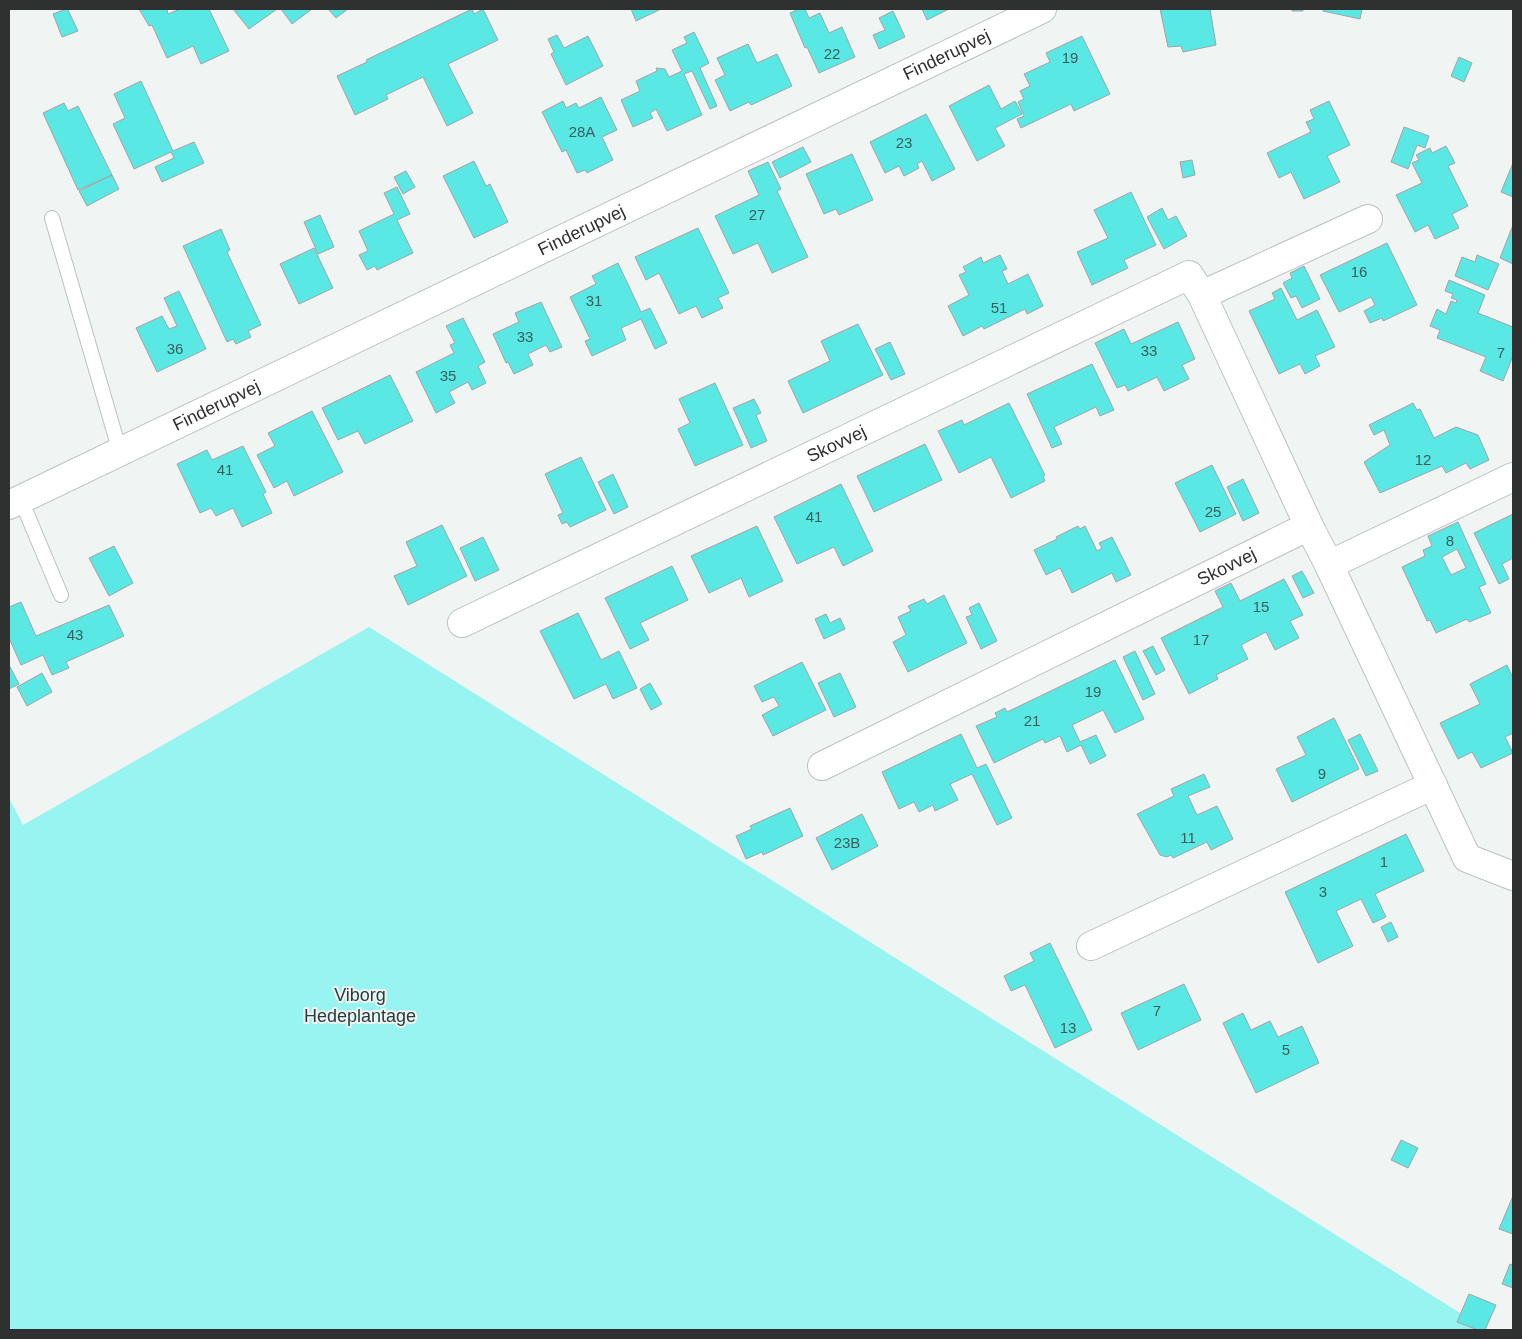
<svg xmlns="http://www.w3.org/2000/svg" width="1522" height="1339" font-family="Helvetica,sans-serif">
  <rect width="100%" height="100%" fill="#f0f5f4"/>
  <!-- green -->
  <path fill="#97f4f0" d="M 369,627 L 1487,1330 L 9,1330 L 9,798 L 23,825 Z"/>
  <!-- building -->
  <path fill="#5ae8e4" stroke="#a1a5a5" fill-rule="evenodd" d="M 66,9 L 70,9 L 68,10 L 78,31 L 62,37 L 53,14 Z
    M 139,9 L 167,9 L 168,14 L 180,9 L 209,9 L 229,51 L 201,64 L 193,46 L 167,58 L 152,25 L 149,26 Z
    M 233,9 L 277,9 L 249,29 Z
    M 281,9 L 312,9 L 292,24 Z
    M 328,9 L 348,9 L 336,18 Z
    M 472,9 L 474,14 L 483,9 L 498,40 L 448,64 L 473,113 L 447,126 L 423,77 L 386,95 L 388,99 L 355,115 L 337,76 L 367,62 L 366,60 Z
    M 631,9 L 661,9 L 636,21 Z
    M 799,9 L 805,9 L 809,18 L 820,13 L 829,33 L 842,27 L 855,57 L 819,73 L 807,47 L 805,48 L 790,13 Z
    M 922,9 L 949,9 L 927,20 Z
    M 1160,9 L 1210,9 L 1216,45 L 1183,52 L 1181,46 L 1168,47 Z
    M 1292,9 L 1303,9 L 1303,11 L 1292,11 Z
    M 1324,9 L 1362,9 L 1360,19 L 1323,11 Z
    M 893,11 L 905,37 L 879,49 L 873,35 L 885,30 L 879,18 Z
    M 694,32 L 709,63 L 700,68 L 717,106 L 710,109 L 692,71 L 684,74 L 702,115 L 667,131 L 656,109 L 650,113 L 653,118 L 633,127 L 621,100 L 640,91 L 636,81 L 657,71 L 656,68 L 665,69 L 669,77 L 682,71 L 672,50 L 687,43 L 684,37 Z
    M 557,35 L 564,48 L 588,36 L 603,66 L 566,85 L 551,54 L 554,52 L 548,39 Z
    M 1082,36 L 1110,94 L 1074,111 L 1071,104 L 1021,128 L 1017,119 L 1024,116 L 1018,102 L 1024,99 L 1020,91 L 1030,86 L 1024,74 L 1050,62 L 1046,53 Z
    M 748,44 L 757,63 L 777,54 L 792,86 L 751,105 L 749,102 L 730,111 L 715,80 L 725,75 L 717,58 Z
    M 1459,57 L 1472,63 L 1464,82 L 1451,76 Z
    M 141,81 L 173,151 L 194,142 L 204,163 L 162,182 L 155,167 L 174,158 L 171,152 L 134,169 L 113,124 L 125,118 L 114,94 Z
    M 989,85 L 1001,109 L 1015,101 L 1022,114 L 995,128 L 1005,146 L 977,161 L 949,106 Z
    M 601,97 L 617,130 L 602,137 L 613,160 L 587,173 L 585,170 L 577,173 L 566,150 L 562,152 L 542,112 L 563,101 L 566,108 L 576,103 L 579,108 Z
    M 1329,101 L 1350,145 L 1327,156 L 1340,182 L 1304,199 L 1291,172 L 1279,178 L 1267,153 L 1311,132 L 1306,122 L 1314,119 L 1310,110 Z
    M 64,103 L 68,111 L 78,106 L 112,175 L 78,190 L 43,113 Z
    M 926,114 L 955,169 L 932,181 L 922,161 L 917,164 L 919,168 L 904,176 L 899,166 L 885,173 L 870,142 Z
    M 1404,127 L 1429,136 L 1425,148 L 1417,145 L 1408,169 L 1391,162 Z
    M 1446,146 L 1455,163 L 1448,166 L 1468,206 L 1452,214 L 1459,228 L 1435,239 L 1428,225 L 1415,232 L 1396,195 L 1422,183 L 1412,163 L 1419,160 L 1416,155 L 1430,148 L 1432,153 Z
    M 803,147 L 811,162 L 780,178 L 772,162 Z
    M 852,154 L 873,200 L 839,215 L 836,209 L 824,214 L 806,174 Z
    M 1192,160 L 1195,175 L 1183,178 L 1180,162 Z
    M 474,161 L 486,186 L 490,184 L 508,222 L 474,238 L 443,176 Z
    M 768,162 L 781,189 L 777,191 L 808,257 L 772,273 L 758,243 L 733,254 L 715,216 L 759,195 L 748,171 Z
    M 1513,163 L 1513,197 L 1501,192 Z
    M 406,171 L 415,187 L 403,194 L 394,177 Z
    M 112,175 L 119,189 L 87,206 L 79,191 Z
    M 397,187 L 410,214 L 397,220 L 413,253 L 377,270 L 375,266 L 367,270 L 359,255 L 368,251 L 359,231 L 394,214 L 384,193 Z
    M 1131,192 L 1156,245 L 1124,260 L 1128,268 L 1092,285 L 1077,252 L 1108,238 L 1094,210 Z
    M 1162,208 L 1168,220 L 1176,216 L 1187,236 L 1164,249 L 1147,217 Z
    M 320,215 L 334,247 L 318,254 L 304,222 Z
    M 1513,225 L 1513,264 L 1500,258 Z
    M 698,228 L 729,293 L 718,298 L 723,308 L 702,318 L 696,306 L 679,314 L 659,273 L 646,280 L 635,257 Z
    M 221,229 L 230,250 L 227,252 L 261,325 L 248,331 L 251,337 L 236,344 L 233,339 L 227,342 L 183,246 Z
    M 1387,243 L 1417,305 L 1383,321 L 1382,318 L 1370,323 L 1364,311 L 1375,305 L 1371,297 L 1339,312 L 1320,275 Z
    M 314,248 L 333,288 L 299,304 L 280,264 Z
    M 1000,255 L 1007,269 L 1002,271 L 1008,284 L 1028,274 L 1043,306 L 1027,314 L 1025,309 L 984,329 L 982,326 L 963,336 L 948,306 L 969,295 L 959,275 L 966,272 L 963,267 L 981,257 L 983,263 Z
    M 1477,255 L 1499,264 L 1488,290 L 1455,276 L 1462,257 L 1475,262 Z
    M 618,263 L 641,312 L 650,308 L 667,343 L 655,349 L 641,319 L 621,328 L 626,340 L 592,356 L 585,341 L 590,339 L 570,297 L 596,284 L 592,276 Z
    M 1304,266 L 1320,299 L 1302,308 L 1296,296 L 1291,298 L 1283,283 L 1292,278 L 1290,273 Z
    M 1449,280 L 1485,295 L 1478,313 L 1513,327 L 1513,356 L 1503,381 L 1480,371 L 1486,357 L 1437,338 L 1440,330 L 1430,326 L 1437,309 L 1446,314 L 1451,301 L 1456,303 L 1457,300 L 1451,298 L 1453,294 L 1445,291 Z
    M 1281,288 L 1297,320 L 1317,310 L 1335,347 L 1315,356 L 1320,366 L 1305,374 L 1300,364 L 1279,374 L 1249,311 L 1275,299 L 1272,293 Z
    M 179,291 L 206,349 L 157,372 L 136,328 L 162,316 L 169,329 L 177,326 L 164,298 Z
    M 541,302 L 562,347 L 550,352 L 546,345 L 528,354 L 533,365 L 514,374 L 508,362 L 506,363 L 493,334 L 519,322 L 515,313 Z
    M 463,318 L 485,362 L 478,366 L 486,383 L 472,390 L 468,382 L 449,392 L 455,403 L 436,413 L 416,372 L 454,353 L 450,345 L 455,343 L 446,326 Z
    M 1178,322 L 1195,359 L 1182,365 L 1189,379 L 1164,391 L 1157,377 L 1128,391 L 1125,385 L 1117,388 L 1095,343 L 1124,329 L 1131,344 Z
    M 858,324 L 883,375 L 803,413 L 788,381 L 830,361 L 821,341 Z
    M 890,342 L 905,374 L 891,380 L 875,349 Z
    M 1092,364 L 1114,410 L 1100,416 L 1096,407 L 1054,427 L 1062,444 L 1052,448 L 1027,394 Z
    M 390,375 L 413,421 L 365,444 L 358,431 L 338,440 L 322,408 Z
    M 715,383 L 743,445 L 695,466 L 678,429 L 690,423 L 679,399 Z
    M 754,399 L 761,413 L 756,415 L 767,441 L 751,448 L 733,408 Z
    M 1009,403 L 1045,475 L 1043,476 L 1045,481 L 1011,498 L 991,457 L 959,473 L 938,431 L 962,420 L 964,425 Z
    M 1413,403 L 1417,410 L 1420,409 L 1434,438 L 1456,427 L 1478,435 L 1489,460 L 1470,469 L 1466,463 L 1446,473 L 1442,466 L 1380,493 L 1364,462 L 1390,445 L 1384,430 L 1374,435 L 1369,425 Z
    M 312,411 L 343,472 L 294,496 L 287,481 L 274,488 L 257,455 L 275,446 L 268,433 Z
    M 925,444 L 942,480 L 874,512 L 857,476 Z
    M 243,446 L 266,492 L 263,494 L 272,513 L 242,527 L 233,508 L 216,516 L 211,508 L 200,513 L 177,464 L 207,450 L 212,460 Z
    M 581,457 L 606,510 L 570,527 L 567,522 L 562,524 L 558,515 L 563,513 L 545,474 Z
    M 1212,465 L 1236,514 L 1200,532 L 1175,483 Z
    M 613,474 L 628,507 L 614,514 L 598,482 Z
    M 1243,479 L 1259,513 L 1243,521 L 1227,487 Z
    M 841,484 L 873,551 L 843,566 L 834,547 L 797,564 L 774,517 Z
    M 1513,514 L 1513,558 L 1502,564 L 1509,579 L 1499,584 L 1474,533 Z
    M 1458,522 L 1486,584 L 1479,587 L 1491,613 L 1469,622 L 1467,619 L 1436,633 L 1430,620 L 1427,621 L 1402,567 L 1425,556 L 1423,550 L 1432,546 L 1428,536 ZM 1457,549 L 1466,568 L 1451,575 L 1442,557 Z
    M 442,525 L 467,576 L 408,605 L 394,576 L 417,566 L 406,542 Z
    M 757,526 L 783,581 L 749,597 L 741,578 L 709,593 L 691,556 Z
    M 1078,526 L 1080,529 L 1085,526 L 1097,551 L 1102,548 L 1099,543 L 1112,537 L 1131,575 L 1116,582 L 1112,573 L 1072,593 L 1060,568 L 1046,575 L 1034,550 L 1057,539 L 1056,537 Z
    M 483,537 L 499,570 L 475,581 L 460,548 Z
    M 114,546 L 133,583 L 109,596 L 89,558 Z
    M 672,566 L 688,600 L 640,623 L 649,640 L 630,649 L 605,598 Z
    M 1302,571 L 1314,593 L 1303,598 L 1292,576 Z
    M 1284,579 L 1303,615 L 1290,621 L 1299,638 L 1275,650 L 1266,632 L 1241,645 L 1248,659 L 1216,675 L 1218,679 L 1189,694 L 1161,638 L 1223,607 L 1215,591 L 1231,583 L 1240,601 Z
    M 944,595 L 967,643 L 908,672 L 893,642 L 906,635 L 898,617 L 911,611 L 908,606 L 924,599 L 927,604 Z
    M 21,602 L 36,636 L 109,605 L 124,636 L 66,662 L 69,668 L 52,675 L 43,655 L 21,665 L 9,638 L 9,607 Z
    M 979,603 L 997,641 L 981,649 L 966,617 L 972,615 L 969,608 Z
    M 578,613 L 601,660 L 619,651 L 637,688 L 613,699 L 606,684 L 574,699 L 540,631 Z
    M 826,614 L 830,623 L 840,618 L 845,629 L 824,639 L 815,619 Z
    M 1153,646 L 1165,670 L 1156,675 L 1143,651 Z
    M 1135,651 L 1155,694 L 1143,700 L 1123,657 Z
    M 1115,660 L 1144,719 L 1115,733 L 1103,710 L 1072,725 L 1080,742 L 1096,735 L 1106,756 L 1090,764 L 1081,745 L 1067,752 L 1060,736 L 1045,743 L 1043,739 L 994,763 L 976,726 L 997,717 L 995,713 L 1005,708 L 1007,712 Z
    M 802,662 L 826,710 L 773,736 L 762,715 L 779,706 L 774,697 L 762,702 L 754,686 Z
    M 9,665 L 19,684 L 9,689 Z
    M 1507,665 L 1513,678 L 1513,733 L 1505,737 L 1513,753 L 1481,768 L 1472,752 L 1458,759 L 1440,723 L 1480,704 L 1470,684 Z
    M 42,673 L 52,692 L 27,706 L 17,687 Z
    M 840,673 L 856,707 L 834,717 L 818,683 Z
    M 650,683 L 662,704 L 651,710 L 640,689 Z
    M 1334,718 L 1359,769 L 1292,802 L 1276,769 L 1306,755 L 1297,737 Z
    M 961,734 L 977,768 L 986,764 L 1012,818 L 997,825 L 972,774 L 950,784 L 958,800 L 935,811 L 933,805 L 919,812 L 914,802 L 899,809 L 882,772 Z
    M 1360,734 L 1378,771 L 1366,776 L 1348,740 Z
    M 1204,774 L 1210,787 L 1188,796 L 1197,815 L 1217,806 L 1233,839 L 1211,850 L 1207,842 L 1173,858 L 1171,855 L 1167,857 L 1160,855 L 1137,814 L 1174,796 L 1171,789 Z
    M 790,808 L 803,836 L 763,855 L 762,852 L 746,859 L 736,836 L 752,829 L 750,826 Z
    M 862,814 L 878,846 L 832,870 L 816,838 Z
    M 1406,834 L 1424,871 L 1375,894 L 1386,917 L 1373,923 L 1361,899 L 1336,911 L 1353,946 L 1318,963 L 1285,892 Z
    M 1391,922 L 1398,937 L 1388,942 L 1381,927 Z
    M 1050,943 L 1092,1030 L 1055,1048 L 1025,985 L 1011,991 L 1004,976 L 1034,961 L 1030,953 Z
    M 1184,984 L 1201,1020 L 1138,1050 L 1121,1013 Z
    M 1243,1013 L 1251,1030 L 1270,1021 L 1278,1037 L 1302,1026 L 1319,1063 L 1256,1093 L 1223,1023 Z
    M 1401,1140 L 1418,1148 L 1408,1168 L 1391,1160 Z
    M 1513,1196 L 1513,1234 L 1499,1229 Z
    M 1510,1264 L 1513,1265 L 1513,1288 L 1502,1284 Z
    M 1469,1294 L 1496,1305 L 1485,1330 L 1478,1330 L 1457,1322 Z"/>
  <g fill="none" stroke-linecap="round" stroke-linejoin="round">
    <!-- lane casing -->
    <g stroke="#bdc1c1" stroke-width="16">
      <path id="lane" d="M 52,218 L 120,452
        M 21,500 L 61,595"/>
    </g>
    <!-- street casing -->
    <g stroke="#bdc1c1" stroke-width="30">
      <g id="street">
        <path d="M 1202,295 L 1368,219"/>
        <path d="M 1329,565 L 1513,477"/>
        <path id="s1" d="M 462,623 L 1189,275 L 1202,295 L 1309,526 L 1329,565 L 1467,858 L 1513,876"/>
        <path id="s2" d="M 822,766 L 1309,526"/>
        <path d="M 1091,946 L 1433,785"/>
      </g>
    </g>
    <!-- secondary casing -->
    <g stroke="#bdc1c1" stroke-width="30">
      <g id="secondary">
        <path id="s3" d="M 9,505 L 1042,9"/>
      </g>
    </g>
    <!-- lane -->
    <use href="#lane" stroke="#fff" stroke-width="14"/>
    <!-- street -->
    <use href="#street" stroke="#fff" stroke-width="28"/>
    <!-- secondary -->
    <use href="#secondary" stroke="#fff" stroke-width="28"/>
  </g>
  <g text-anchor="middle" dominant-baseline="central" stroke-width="4" stroke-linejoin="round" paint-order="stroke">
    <!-- number labels -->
    <g font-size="15" fill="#3a5f5e">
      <text x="832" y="53">22</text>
      <text x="1070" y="57">19</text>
      <text x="582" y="131">28A</text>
      <text x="904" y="142">23</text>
      <text x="757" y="214">27</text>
      <text x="1359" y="271">16</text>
      <text x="594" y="300">31</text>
      <text x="999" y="307">51</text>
      <text x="525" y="336">33</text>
      <text x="175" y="348">36</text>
      <text x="1149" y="350">33</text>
      <text x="1501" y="352">7</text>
      <text x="448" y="375">35</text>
      <text x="1423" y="459">12</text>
      <text x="225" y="469">41</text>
      <text x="1213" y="511">25</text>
      <text x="814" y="516">41</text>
      <text x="1450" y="540">8</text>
      <text x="1261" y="606">15</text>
      <text x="75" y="634">43</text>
      <text x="1201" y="639">17</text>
      <text x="1093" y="691">19</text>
      <text x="1032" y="720">21</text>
      <text x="1322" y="773">9</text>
      <text x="1188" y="837">11</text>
      <text x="847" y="842">23B</text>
      <text x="1384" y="861">1</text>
      <text x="1323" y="891">3</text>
      <text x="1157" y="1010">7</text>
      <text x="1068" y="1027">13</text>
      <text x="1286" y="1049">5</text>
    </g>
    <!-- street labels -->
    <g font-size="18" fill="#2f3131" stroke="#f0f5f4">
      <text stroke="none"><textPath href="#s3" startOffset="1040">Finderupvej</textPath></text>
      <text stroke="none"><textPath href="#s3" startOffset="635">Finderupvej</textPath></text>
      <text stroke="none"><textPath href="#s3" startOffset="230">Finderupvej</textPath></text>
      <text stroke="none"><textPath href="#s1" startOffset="415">Skovvej</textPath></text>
      <text stroke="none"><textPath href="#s2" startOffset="451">Skovvej</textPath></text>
    </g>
    <!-- park labels -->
    <g font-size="18" fill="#253d3c" stroke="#f0f5f4">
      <text x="360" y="995">Viborg<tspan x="360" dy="21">Hedeplantage</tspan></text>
    </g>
  </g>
  <!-- border -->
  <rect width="1522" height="1339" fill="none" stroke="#2f3131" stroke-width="20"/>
</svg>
